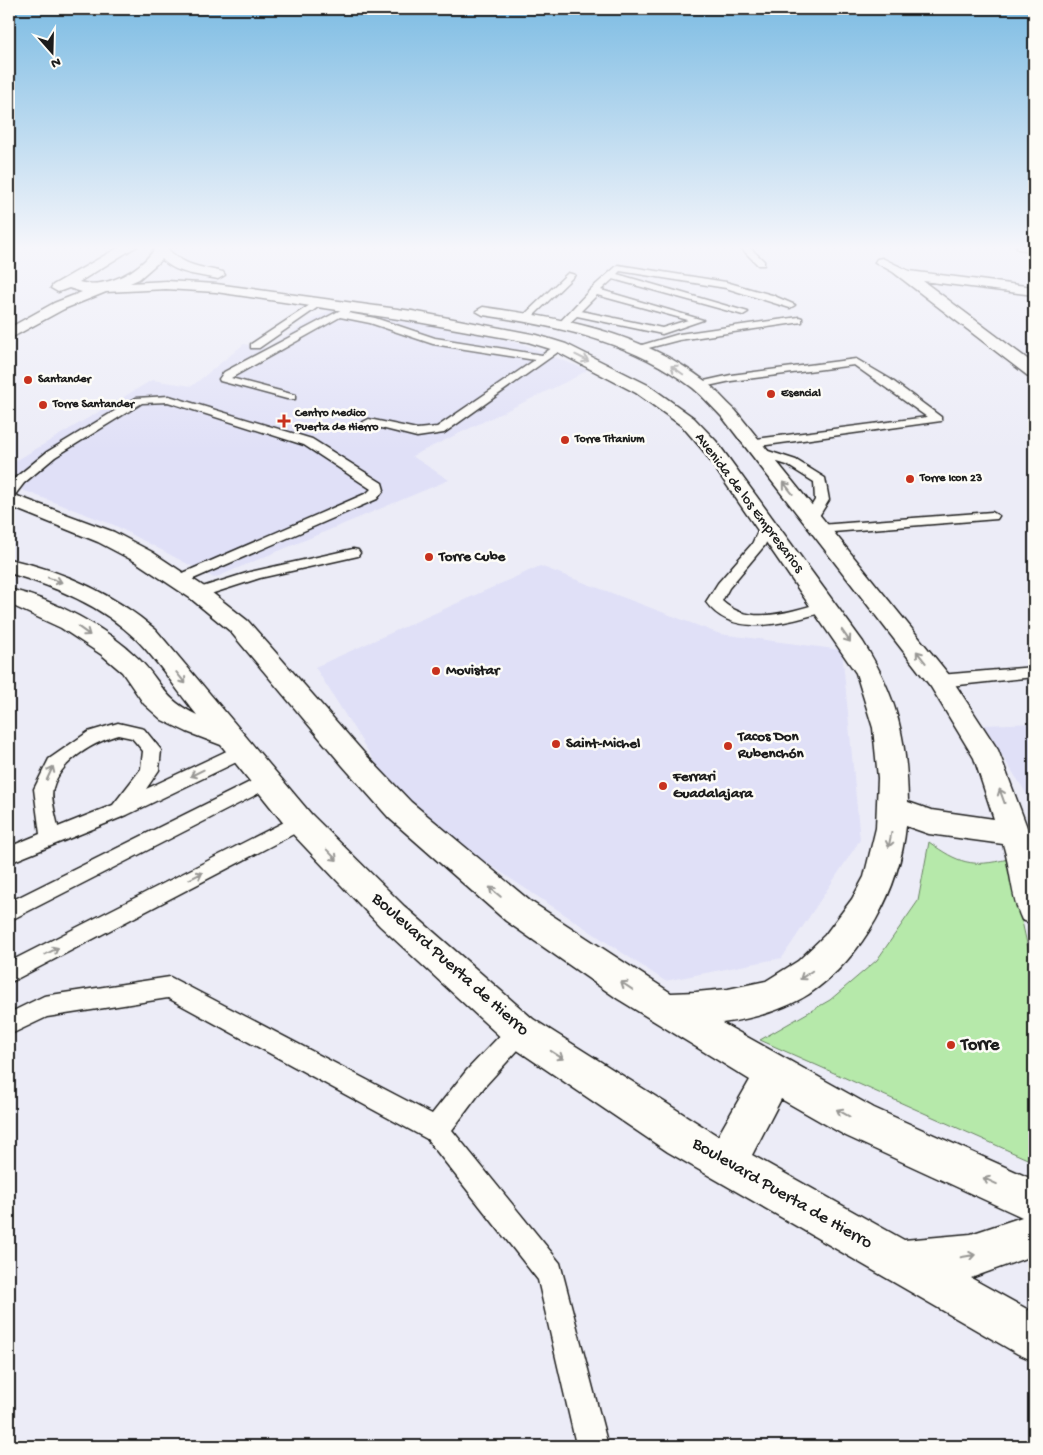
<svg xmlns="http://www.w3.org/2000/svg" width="1043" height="1455" font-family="'Gochi Hand',sans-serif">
  <rect width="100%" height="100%" fill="#ececf7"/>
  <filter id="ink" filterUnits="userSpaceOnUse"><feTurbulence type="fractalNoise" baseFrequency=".02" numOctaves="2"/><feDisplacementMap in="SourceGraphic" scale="10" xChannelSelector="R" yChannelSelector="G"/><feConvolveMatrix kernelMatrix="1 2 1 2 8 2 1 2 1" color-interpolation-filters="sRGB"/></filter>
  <g filter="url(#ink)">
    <!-- built -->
    <path fill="#e0e0f7" d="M 329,310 L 421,322 L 486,335 L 525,345 L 587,370 L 574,378 L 412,456 L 449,480 L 214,578 L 114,525 L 9,485 L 9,465 L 152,380 L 192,386 L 244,344 L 266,348 Z
      M 540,566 L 720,634 L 842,650 L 860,840 L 782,958 L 665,981 L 404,808 L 315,667 Z
      M 1034,723 L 1034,805 L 982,725 Z"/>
    <!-- green -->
    <path fill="#b6e9aa" stroke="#698263" d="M 929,842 C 958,863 972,868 1008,859 L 1034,975 L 1034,1162 L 760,1040 L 830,1000 L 877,960 L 918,901 Z"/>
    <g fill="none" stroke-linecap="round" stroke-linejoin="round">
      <!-- service casing -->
      <g stroke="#1c1c1c" stroke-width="3">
        <path id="service" d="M 739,246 L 748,246 L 764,261 L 764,265 L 758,265 Z
          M 618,265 L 726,282 L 772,295 L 795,305 L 790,308 L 726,288 L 620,271 L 617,274 L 748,312 L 743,315 L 613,279 L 601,290 L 703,320 L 662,334 L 577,316 L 565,327 L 559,327 L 557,325 L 591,289 ZM 597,295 L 688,320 L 662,328 L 581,311 Z
          M 568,273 L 575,275 L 530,319 L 524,319 L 524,315 Z
          M 316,301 L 324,303 L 259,348 L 251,348 L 251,344 Z
          M 352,304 L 357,307 L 348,313 L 375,318 L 435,338 L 542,355 L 556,345 L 565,347 L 444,433 L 417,437 L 365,424 L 363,422 L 369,419 L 417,429 L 437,427 L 535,360 L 433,344 L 370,323 L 340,317 L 231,378 L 295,395 L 295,399 L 287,399 L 220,381 L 219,379 L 224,372 Z
          M 799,317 L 802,318 L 802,322 L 679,340 L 637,351 L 632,348 L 679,334 Z
          M 856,359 L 890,379 L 941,417 L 941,421 L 752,447 L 748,446 L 746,443 L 748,440 L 927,417 L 854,365 L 731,381 L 699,388 L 694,385 L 695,383 L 731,375 Z
          M 169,396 L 312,439 L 382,483 L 384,490 L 377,499 L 184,583 L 174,583 L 172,580 L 174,577 L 367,493 L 371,489 L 304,445 L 168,402 L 142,403 L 55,457 L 24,483 L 14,496 L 9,497 L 9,485 L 15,478 L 47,452 L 136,398 Z
          M 759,448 L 796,460 L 825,478 L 829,500 L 816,521 L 811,522 L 804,518 L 815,500 L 814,482 L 787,465 L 755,455 L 753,452 Z
          M 992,512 L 999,516 L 997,519 L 820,533 L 813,529 L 820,525 Z
          M 767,521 L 774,525 L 765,545 L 729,588 L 722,601 C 751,628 792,610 826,602 L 834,607 L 831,610 C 794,620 734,642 706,602 L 718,583 L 752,544 L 762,522 Z
          M 353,549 L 358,550 L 360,553 L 358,556 L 260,578 L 198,598 L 191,593 L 193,590 L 250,572 Z
          M 1034,667 L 1034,677 L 940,687 L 934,685 L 932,681 L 934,677 L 940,675 Z
          M 118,723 L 144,729 L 161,750 L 159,770 L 146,789 L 235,747 L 241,745 L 247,747 L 250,752 L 247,757 L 127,815 L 9,863 L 9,847 L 40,834 L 34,789 L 49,759 L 88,732 ZM 118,735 L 132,738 L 143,751 L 141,769 L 113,805 L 58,827 C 56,816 50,798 53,788 C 60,761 94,742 118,735 Z
          M 266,774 L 273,776 L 275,781 L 273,786 L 9,921 L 9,902 Z
          M 300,814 L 307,817 L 310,822 L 307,827 L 9,983 L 9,962 Z
          M 170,977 L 432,1114 L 467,1070 L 512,1023 L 520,1020 L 528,1023 L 532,1031 L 528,1039 L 485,1086 L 452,1130 L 560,1263 L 607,1442 L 605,1446 L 572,1446 L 575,1440 L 538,1280 L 427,1139 L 168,998 L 47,1017 L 9,1035 L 9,1013 L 44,996 Z"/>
      </g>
      <!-- minor casing -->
      <g stroke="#1c1c1c" stroke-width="3">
        <path id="minor" d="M 121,246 L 137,246 L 79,282 C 106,289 138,272 154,250 L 152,246 L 170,246 L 168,249 C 183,266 202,267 223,272 L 225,275 L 218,279 C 199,275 175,274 162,259 L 139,279 L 130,283 L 166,281 L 216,284 L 412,311 L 537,335 L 566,344 L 648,385 L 694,418 L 716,441 L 863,642 C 897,696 907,739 908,802 L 931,810 L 994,819 L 974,758 L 931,687 L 723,418 C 713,408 704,397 693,388 C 632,341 557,326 483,315 L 476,311 L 483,307 C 561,318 641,332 705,381 C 716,390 725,401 735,410 L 949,675 L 998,750 L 1034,846 L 1034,924 L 1022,920 C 1011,897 1011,869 1003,844 L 929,834 L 906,826 C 900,889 863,958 809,994 C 784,1010 752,1019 722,1023 L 874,1108 L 1034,1180 L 1034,1255 L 971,1278 L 1034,1313 L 1034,1361 L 1018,1354 L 668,1152 L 507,1043 L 380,926 L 289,830 L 221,745 L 187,732 L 162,720 L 144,704 L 122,672 L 102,655 L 61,628 L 9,604 L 9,589 C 54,600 107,627 140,660 C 163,684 163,699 197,715 C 177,691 159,662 137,640 C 101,605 56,587 9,573 L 9,559 C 63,571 114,594 156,630 L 311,814 L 404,906 L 533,1019 L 718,1136 L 750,1080 L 618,999 L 506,921 L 389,818 L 343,766 L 230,631 L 190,598 L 136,562 L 98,542 L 9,506 L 9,493 L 114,532 L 152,552 L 206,588 L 248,621 L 363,752 L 411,802 L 530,901 L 671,993 L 696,992 L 728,989 L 766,981 L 798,961 L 825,935 L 852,899 L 864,877 L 876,828 L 878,778 L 873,728 L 856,673 L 702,449 L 682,426 L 636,393 L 554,350 L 528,342 L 412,321 L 216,292 L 166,289 L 106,292 L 64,309 L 9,339 L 9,328 L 54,303 L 82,292 L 69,288 L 58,292 L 51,288 L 53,285 ZM 781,1099 L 846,1136 L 1022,1217 L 971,1234 L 904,1240 L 752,1155 Z
          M 882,258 L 909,271 L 1034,287 L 1034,295 L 923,281 L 1034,364 L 1034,377 L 1028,376 L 893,272 L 875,262 L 877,259 Z"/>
      </g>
      <!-- tertiary casing -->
      <g stroke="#1c1c1c" stroke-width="3">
        <path id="tertiary" d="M 1016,246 L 1034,246 L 1034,251 L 1018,249 Z"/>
      </g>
      <!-- service -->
      <use href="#service" fill="#fdfcf7" fill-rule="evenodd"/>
      <!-- minor -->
      <use href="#minor" fill="#fdfcf7" fill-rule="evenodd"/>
      <!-- tertiary -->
      <use href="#tertiary" fill="#fdfcf7" fill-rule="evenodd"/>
    </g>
    <!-- one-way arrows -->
    <defs><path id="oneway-shaft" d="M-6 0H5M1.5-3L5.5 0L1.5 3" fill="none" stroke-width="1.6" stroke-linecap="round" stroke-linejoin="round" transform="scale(1.25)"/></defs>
    <g stroke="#989794">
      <use href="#oneway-shaft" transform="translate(582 358) rotate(26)"/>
      <use href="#oneway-shaft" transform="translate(677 370) rotate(-145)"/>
      <use href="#oneway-shaft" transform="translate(788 488) rotate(-128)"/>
      <use href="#oneway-shaft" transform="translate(55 580) rotate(19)"/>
      <use href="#oneway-shaft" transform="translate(84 631) rotate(36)"/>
      <use href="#oneway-shaft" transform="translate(846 636) rotate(55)"/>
      <use href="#oneway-shaft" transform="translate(921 657) rotate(-128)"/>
      <use href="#oneway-shaft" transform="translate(181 678) rotate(51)"/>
      <use href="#oneway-shaft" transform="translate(50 773) rotate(-65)"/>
      <use href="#oneway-shaft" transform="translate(197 773) rotate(154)"/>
      <use href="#oneway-shaft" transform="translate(1002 796) rotate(-110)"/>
      <use href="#oneway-shaft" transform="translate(890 840) rotate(101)"/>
      <use href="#oneway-shaft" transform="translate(332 855) rotate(46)"/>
      <use href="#oneway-shaft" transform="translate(196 876) rotate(-27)"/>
      <use href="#oneway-shaft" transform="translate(495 892) rotate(-140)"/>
      <use href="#oneway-shaft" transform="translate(52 951) rotate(-27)"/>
      <use href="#oneway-shaft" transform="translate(806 975) rotate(145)"/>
      <use href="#oneway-shaft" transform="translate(627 986) rotate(-146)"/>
      <use href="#oneway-shaft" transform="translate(557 1055) rotate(33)"/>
      <use href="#oneway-shaft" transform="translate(843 1113) rotate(-151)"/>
      <use href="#oneway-shaft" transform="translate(990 1181) rotate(-156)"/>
      <use href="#oneway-shaft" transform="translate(968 1256) rotate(-10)"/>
    </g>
  </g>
  <!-- sky -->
  <linearGradient id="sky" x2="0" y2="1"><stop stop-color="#7dbce3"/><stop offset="0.55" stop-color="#f6f6fb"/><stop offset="1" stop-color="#f6f6fb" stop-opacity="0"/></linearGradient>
  <rect width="1043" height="450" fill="url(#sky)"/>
  <!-- markers -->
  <g fill="#c8321e" stroke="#fdfcf7" stroke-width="2">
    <circle cx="28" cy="380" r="5"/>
    <circle cx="771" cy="394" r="5"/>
    <circle cx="43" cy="405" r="5"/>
    <path d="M281.5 413.5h5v5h5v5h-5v5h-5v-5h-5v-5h5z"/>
    <circle cx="565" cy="440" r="5"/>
    <circle cx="910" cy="479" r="5"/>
    <circle cx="429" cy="557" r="5"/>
    <circle cx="436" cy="671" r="5"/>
    <circle cx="556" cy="744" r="5"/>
    <circle cx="728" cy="746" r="5"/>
    <circle cx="663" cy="786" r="5"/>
    <circle cx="951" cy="1045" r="5"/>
  </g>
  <g text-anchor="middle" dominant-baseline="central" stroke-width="5" stroke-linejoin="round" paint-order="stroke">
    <!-- far-poi labels -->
    <g font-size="12" font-weight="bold" fill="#1c1c1c" stroke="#fdfcf7" text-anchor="start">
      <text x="38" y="380">Santander</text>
      <text x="781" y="394">Esencial</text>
      <text x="53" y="405">Torre Santander</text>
      <text x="295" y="414">Centro Medico<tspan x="295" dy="14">Puerta de Hierro</tspan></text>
      <text x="575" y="440">Torre Titanium</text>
      <text x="920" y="479">Torre Icon 23</text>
    </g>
    <!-- street labels -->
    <g font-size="15" fill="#1c1c1c" stroke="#fdfcf7">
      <text transform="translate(749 503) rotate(53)">Avenida de los Empresarios</text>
    </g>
    <!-- poi labels -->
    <g font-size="15" font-weight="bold" fill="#1c1c1c" stroke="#fdfcf7" text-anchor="start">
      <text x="439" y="557">Torre Cube</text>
      <text x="446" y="671">Movistar</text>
      <text x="738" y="737">Tacos Don<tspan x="738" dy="17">Rubenchón</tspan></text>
      <text x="566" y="744">Saint-Michel</text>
      <text x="673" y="777">Ferrari<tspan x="673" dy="17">Guadalajara</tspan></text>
    </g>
    <!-- near-street labels -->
    <g font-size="18" fill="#1c1c1c" stroke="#fdfcf7">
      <text transform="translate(450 965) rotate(42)">Boulevard Puerta de Hierro</text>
      <text transform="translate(782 1194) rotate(30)">Boulevard Puerta de Hierro</text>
    </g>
    <!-- near-poi labels -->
    <g font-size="18" font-weight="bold" fill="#1c1c1c" stroke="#fdfcf7" text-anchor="start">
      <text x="961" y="1045">Torre</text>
    </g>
  </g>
  <!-- margin -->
  <rect width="1043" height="1455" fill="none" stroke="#fdfcf7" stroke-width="30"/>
  <rect x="15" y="15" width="1013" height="1425" fill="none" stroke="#1c1c1c" stroke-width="2" filter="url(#ink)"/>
  <!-- north arrow -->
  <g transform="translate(52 52) rotate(160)" stroke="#fdfcf7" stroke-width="4" paint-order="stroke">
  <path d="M0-4L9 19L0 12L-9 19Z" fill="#1c1c1c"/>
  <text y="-8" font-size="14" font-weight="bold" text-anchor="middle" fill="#1c1c1c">N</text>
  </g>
</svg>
